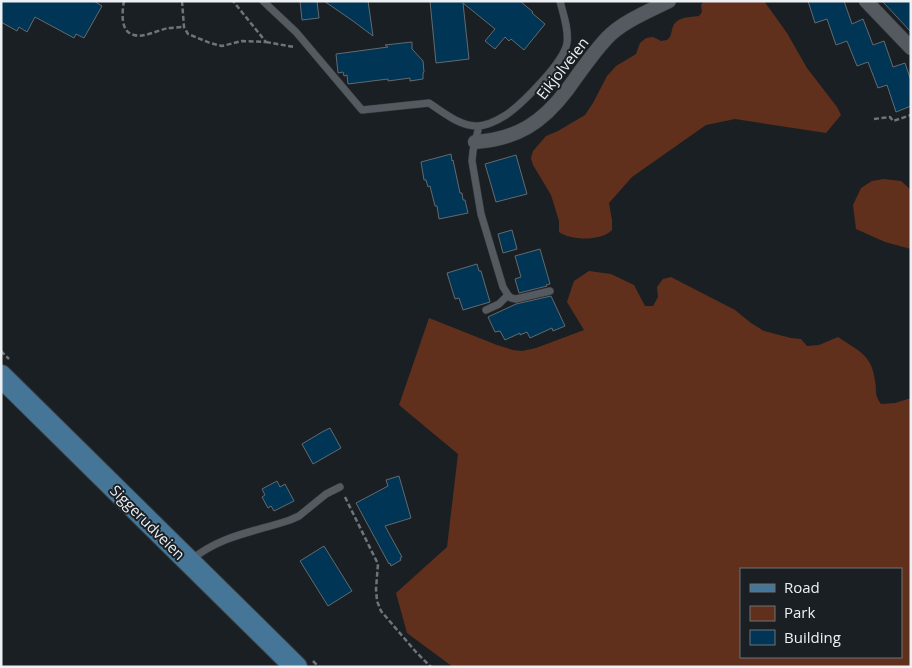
<svg xmlns="http://www.w3.org/2000/svg" width="912" height="668" font-family="'Open Sans',sans-serif">
  <rect width="100%" height="100%" fill="#1a1f23"/>
  <!-- green -->
  <path fill="#61301d" fill-rule="evenodd" d="M 704,1 L 764,1 L 787,33 L 807,68 L 837,107 L 841,115 L 826,133 L 735,119 L 706,125 L 632,177 L 609,203 L 612,220 L 612,230 C 602,241 571,241 559,232 L 559,221 L 551,195 L 533,165 L 531,158 L 533,151 L 546,136 L 558,131 L 585,115 L 593,103 L 607,76 L 616,66 L 636,54 L 640,43 L 646,38 L 653,37 L 661,41 L 667,40 C 671,37 671,34 672,30 C 675,16 687,18 699,16 L 702,12 L 701,5 Z
    M 884,179 L 901,181 L 911,190 L 911,249 L 885,242 L 856,229 L 853,205 L 861,188 L 872,181 Z
    M 589,271 L 611,274 L 634,285 L 645,306 L 653,306 L 658,297 L 657,287 L 663,279 L 671,277 L 735,310 L 751,323 L 764,331 L 791,338 L 801,339 L 807,346 L 819,345 L 838,337 C 858,351 872,354 875,381 C 877,391 874,395 881,404 L 895,403 L 911,398 L 911,667 L 453,667 L 407,633 L 396,593 L 447,547 L 458,454 L 399,405 L 429,318 L 497,345 L 513,350 L 522,351 L 536,348 L 584,330 L 567,302 L 574,281 ZM 741,569 L 901,569 L 901,657 L 741,657 Z"/>
  <!-- building -->
  <path fill="#003555" stroke="#646a6e" d="M 1,1 L 94,1 L 102,6 L 84,38 L 76,34 L 74,38 L 35,17 L 27,32 L 19,27 L 17,31 L 1,22 Z
    M 300,1 L 317,1 L 319,18 L 302,20 Z
    M 324,1 L 368,1 L 373,36 L 353,21 Z
    M 430,1 L 520,1 L 533,12 L 532,13 L 545,24 L 524,50 L 511,39 L 509,41 L 505,37 L 495,49 L 485,41 L 495,29 L 463,3 L 469,59 L 436,63 Z
    M 808,1 L 844,1 L 852,24 L 863,19 L 873,45 L 884,41 L 893,67 L 905,63 L 911,81 L 911,106 L 896,112 L 887,85 L 878,88 L 868,62 L 857,66 L 847,41 L 836,45 L 827,19 L 815,23 Z
    M 882,1 L 911,1 L 911,32 L 898,18 Z
    M 412,42 L 412,49 L 423,61 L 424,72 L 423,73 L 423,79 L 410,81 L 410,78 L 388,81 L 388,79 L 348,84 L 347,75 L 344,76 L 343,72 L 338,73 L 336,54 L 388,47 L 385,45 Z
    M 451,154 L 452,161 L 453,160 L 460,193 L 462,193 L 463,200 L 465,200 L 468,213 L 439,219 L 437,206 L 435,206 L 430,186 L 428,187 L 426,180 L 424,180 L 421,162 Z
    M 516,155 L 527,194 L 496,202 L 485,164 Z
    M 512,230 L 517,249 L 503,253 L 498,234 Z
    M 540,249 L 550,284 L 546,285 L 547,286 L 519,293 L 515,279 L 521,277 L 515,256 Z
    M 477,264 L 479,271 L 481,271 L 490,302 L 463,310 L 459,298 L 455,299 L 447,273 Z
    M 551,296 L 565,326 L 553,331 L 552,328 L 530,338 L 527,332 L 520,335 L 520,333 L 505,340 L 500,331 L 495,332 L 488,317 L 516,304 Z
    M 330,428 L 341,448 L 313,464 L 302,444 L 322,432 Z
    M 399,476 L 411,518 L 385,526 L 402,557 L 400,558 L 401,560 L 391,566 L 390,563 L 389,564 L 356,503 L 388,486 L 386,480 Z
    M 277,481 L 280,487 L 285,484 L 294,501 L 274,511 L 271,506 L 268,508 L 262,497 L 265,495 L 262,489 Z
    M 324,546 L 352,591 L 328,606 L 300,561 Z"/>
  <g fill="none" stroke-linecap="round" stroke-linejoin="round">
    <!-- service casing -->
    <g stroke="#383c3f" stroke-width="8">
      <path id="service" d="M 263,1 L 296,32 L 362,110 L 429,103 C 443,112 459,126 477,126 C 487,126 498,120 506,115 C 522,104 564,62 567,43 C 569,29 563,14 560,1
        M 479,126 L 473,151 L 472,161 L 481,214 L 503,287 L 508,295 L 511,298 L 516,299 L 550,291
        M 486,310 L 499,304 L 508,295
        M 191,560 C 221,535 255,532 290,520 L 299,516 L 326,494 L 340,487"/>
    </g>
    <!-- minor casing -->
    <g stroke="#383c3f" stroke-width="15">
      <path id="minor" d="M 866,1 L 911,48
        M 475,142 C 517,139 542,123 567,90 C 580,72 592,54 607,38 C 622,22 649,11 669,1"/>
    </g>
    <!-- primary casing -->
    <g stroke="#383c3f" stroke-width="24">
      <path id="primary" d="M 1,376 L 296,667"/>
    </g>
    <!-- path -->
    <path stroke="#707478" stroke-width="2.5" stroke-dasharray="5 2.5" stroke-linecap="butt" d="M 124,1 C 122,12 120,32 134,35 C 143,38 159,30 168,28 C 173,28 179,27 184,27
      M 182,1 L 184,27 L 188,34 L 210,43 L 222,46 L 242,41 L 266,42 L 233,1
      M 266,42 L 294,47
      M 874,119 L 890,117 L 893,121 L 911,115
      M 1,351 L 9,359
      M 345,497 L 378,564 L 376,589 L 377,601 L 381,611 L 416,652 L 431,667
      M 313,661 L 319,667"/>
    <!-- service -->
    <use href="#service" stroke="#545a5f" stroke-width="7"/>
    <!-- minor -->
    <use href="#minor" stroke="#545a5f" stroke-width="14"/>
    <!-- primary -->
    <use href="#primary" stroke="#467697" stroke-width="22"/>
  </g>
  <g text-anchor="middle" dominant-baseline="central" stroke-width="4" stroke-linejoin="round" paint-order="stroke">
    <!-- street labels -->
    <g font-size="15" fill="#eef1f4" stroke="#1a1f23">
      <text transform="translate(562 68) rotate(-52)">Eikjolveien</text>
      <text transform="translate(148 522) rotate(45)">Siggerudveien</text>
    </g>
  </g>
  <!-- border -->
  <rect width="912" height="668" fill="none" stroke="#eef1f4" stroke-width="5"/>
  <!-- legend -->
  <rect x="740" y="568" width="162" height="90" fill="#1a1f23" stroke="#6f7377"/>
  <rect x="750" y="584" width="25" height="8" fill="#467697" stroke="#6f7377"/>
  <text x="784" y="593" font-size="15" fill="#eef1f4">Road</text>
  <rect x="750" y="606" width="25" height="15" fill="#61301d" stroke="#6f7377"/>
  <text x="784" y="618" font-size="15" fill="#eef1f4">Park</text>
  <rect x="750" y="630" width="25" height="15" fill="#003555" stroke="#6f7377"/>
  <text x="784" y="643" font-size="15" fill="#eef1f4">Building</text>
</svg>
